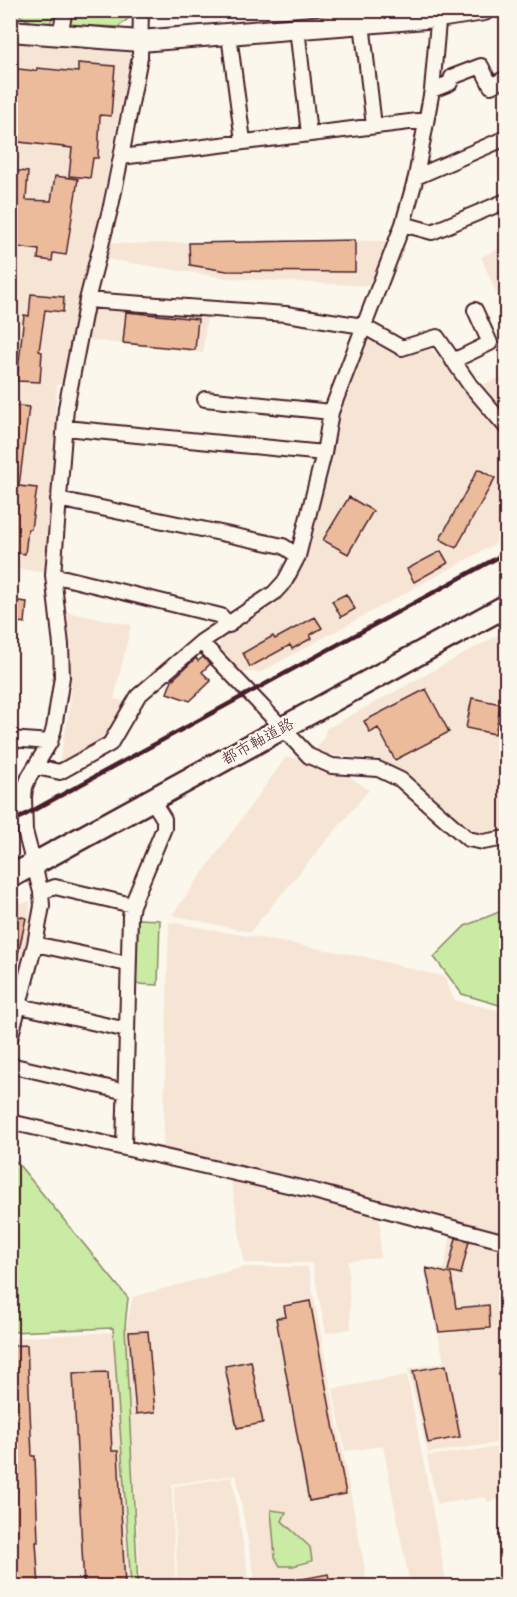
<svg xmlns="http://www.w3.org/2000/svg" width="517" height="1597" font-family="'Balsamiq Sans','Klee One',sans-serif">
  <rect width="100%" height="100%" fill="#fbf7ec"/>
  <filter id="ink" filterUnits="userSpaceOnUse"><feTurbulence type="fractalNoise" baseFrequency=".0167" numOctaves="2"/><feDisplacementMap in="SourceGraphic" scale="12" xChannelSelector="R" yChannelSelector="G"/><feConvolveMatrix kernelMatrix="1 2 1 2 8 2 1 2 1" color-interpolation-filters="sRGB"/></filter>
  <g filter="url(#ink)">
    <!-- built -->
    <path fill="#f6e5d4" d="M 10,39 L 125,48 L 131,54 L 68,375 L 57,386 L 55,410 L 60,419 L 49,573 L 11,568 Z
      M 272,240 L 388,241 L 371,286 L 225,278 L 106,259 L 110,242 L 126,244 Z
      M 506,245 L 506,316 L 481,257 Z
      M 105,306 L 207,317 L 203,353 L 89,340 L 93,310 Z
      M 369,336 L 399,354 L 426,343 L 506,434 L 506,538 L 261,672 L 241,672 L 219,649 L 220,637 L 284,595 L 303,557 L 332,422 L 362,339 Z
      M 506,375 L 506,415 L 482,385 Z
      M 66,612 L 131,625 L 114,699 L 130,702 L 104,741 L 59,766 L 71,699 L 71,666 Z
      M 506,631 L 506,830 L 478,835 L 458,824 L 435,802 L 377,759 L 329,755 L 316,748 L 324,738 L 326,729 Z
      M 286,757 L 300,759 L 325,772 L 347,775 L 369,790 L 250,932 L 172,915 Z
      M 30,901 L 28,935 L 11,997 L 11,906 Z
      M 169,922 L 361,956 L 445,977 L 454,1000 L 506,1012 L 506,1232 L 163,1150 Z
      M 231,1179 L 376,1216 L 380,1222 L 380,1258 L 348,1261 L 351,1329 L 326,1333 L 312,1263 L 244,1263 Z
      M 451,1233 L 506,1246 L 506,1327 L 437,1333 L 424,1266 L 444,1269 Z
      M 244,1267 L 308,1267 L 368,1586 L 256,1586 L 236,1475 L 172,1484 L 175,1578 L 140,1579 L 125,1330 L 133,1297 Z
      M 506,1328 L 506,1442 L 428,1453 L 408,1369 L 444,1362 L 438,1334 Z
      M 113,1332 L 130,1586 L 11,1586 L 11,1338 Z
      M 407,1375 L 447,1586 L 410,1586 L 383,1446 L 345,1451 L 333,1389 Z
      M 506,1446 L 506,1497 L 487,1502 L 486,1497 L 437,1504 L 427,1456 Z
      M 232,1477 L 250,1586 L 193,1586 L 192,1577 L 177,1578 L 174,1486 Z"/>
    <!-- green -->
    <path fill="#c9eba3" stroke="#8a8567" stroke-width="1.5" d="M 14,11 L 54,11 L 50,24 C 36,23 24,21 14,11 Z
      M 70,11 L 130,11 L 129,18 L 118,27 L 72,25 L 68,19 Z
      M 506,909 L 506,1007 L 462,994 L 434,957 L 465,926 Z
      M 138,919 L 160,920 L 158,985 L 136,984 Z
      M 10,1154 L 128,1298 L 125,1326 L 138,1586 L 131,1586 L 113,1328 L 11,1332 Z
      M 271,1510 L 286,1512 L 282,1521 L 310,1547 L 312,1561 L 293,1566 L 280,1566 L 275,1557 Z"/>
    <!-- building -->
    <path fill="#ebbb9b" stroke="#4a1f2b" stroke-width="1.5" d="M 78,63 L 115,66 L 111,116 L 100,115 L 98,158 L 93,158 L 90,178 L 69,176 L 72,148 L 10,141 L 10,68 L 36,71 L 37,68 L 78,72 Z
      M 10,170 L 28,172 L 26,200 L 51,201 L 55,176 L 78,179 L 66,255 L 53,253 L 52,261 L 38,259 L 39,250 L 10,246 Z
      M 355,240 L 355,272 L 227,271 L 190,265 L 189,243 Z
      M 31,294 L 64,297 L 63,312 L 45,310 L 39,351 L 42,352 L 40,382 L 17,381 L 24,315 L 29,316 Z
      M 126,312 L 198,319 L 195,350 L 123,343 Z
      M 10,405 L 29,407 L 19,486 L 37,488 L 31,529 L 28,529 L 25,554 L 10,552 Z
      M 478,469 L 495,478 L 456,548 L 440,539 Z
      M 349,497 L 373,511 L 348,554 L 323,540 Z
      M 441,551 L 448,563 L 414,582 L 407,569 Z
      M 346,594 L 355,609 L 341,617 L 332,601 Z
      M 10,600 L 27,602 L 25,623 L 10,621 Z
      M 315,617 L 322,628 L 310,635 L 312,638 L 292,649 L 290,645 L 250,667 L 243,653 L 273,636 L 275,639 Z
      M 203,657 L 210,664 L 202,672 L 211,681 L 190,701 L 167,693 L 172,680 L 196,658 L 198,661 Z
      M 426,689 L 449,732 L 395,760 L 378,728 L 370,733 L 364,721 Z
      M 472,698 L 501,704 L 495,734 L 466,728 Z
      M 10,914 L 26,918 L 15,968 L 10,968 Z
      M 456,1238 L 469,1241 L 461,1274 L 448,1271 Z
      M 426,1268 L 451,1274 L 456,1308 L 489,1305 L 490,1328 L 439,1332 Z
      M 310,1301 L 346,1494 L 309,1501 L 276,1318 L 286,1317 L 284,1306 Z
      M 148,1331 L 155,1412 L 136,1414 L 129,1332 Z
      M 27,1345 L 32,1456 L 35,1456 L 38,1542 L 36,1542 L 39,1587 L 10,1587 L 10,1346 Z
      M 251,1361 L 263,1423 L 237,1428 L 225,1366 Z
      M 446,1365 L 460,1437 L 428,1443 L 413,1371 Z
      M 108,1372 L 112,1451 L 118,1451 L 125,1587 L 84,1587 L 73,1373 Z
      M 328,1574 L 331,1587 L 291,1587 L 291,1581 Z"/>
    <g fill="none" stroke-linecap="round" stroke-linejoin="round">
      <!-- street casing -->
      <g stroke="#4a1f2b" stroke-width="18">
        <path id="street" d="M 362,23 L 374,126
          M 297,28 L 309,134
          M 60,34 L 65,10
          M 229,35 L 243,141
          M 432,90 L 450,83 L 452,77 L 481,66 L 491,86 L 506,78
          M 121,157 L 426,120
          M 416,177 L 506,138
          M 403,224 L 432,232 L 506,201
          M 87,300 L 286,314 L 363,326 L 402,348 L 437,337 L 470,385 L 506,427
          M 453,361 L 490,343 L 475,310
          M 205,399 L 331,412
          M 65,428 L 324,453
          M 58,499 L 283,546 L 298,556
          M 53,575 L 221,616 L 229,625
          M 201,642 L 309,756 L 332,766 L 378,769 L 401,780 L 468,839 L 483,842 L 506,838
          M 10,739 L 50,742
          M 36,767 L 60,772 L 110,744 L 138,696 L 201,642 L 274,593 L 285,581 L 298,556 L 324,453 L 331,412 L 403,224 L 416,177 L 432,90 L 439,11
          M 41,892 L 55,887 L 132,905
          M 35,944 L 128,964
          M 20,1006 L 127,1030
          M 10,1039 L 35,944 L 42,906 L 41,892 L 25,831 L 24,798 L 25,787 L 29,777 L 50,742 L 54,728 L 62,677 L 61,645 L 53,575 L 66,408 L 87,300 L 111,206 L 121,157 L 140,57 L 141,10
          M 10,1065 L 126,1092
          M 10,1122 L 310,1190 L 506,1242
          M 124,1147 L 130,916 L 132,905 L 164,828 L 164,819 L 152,800"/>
      </g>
      <!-- secondary casing -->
      <g stroke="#4a1f2b" stroke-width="24">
        <path id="secondary" d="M 10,31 L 140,41 L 438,17 L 484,10"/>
      </g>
      <!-- primary casing -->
      <g stroke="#4a1f2b" stroke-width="26">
        <path id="primary" d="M 10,877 L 506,606"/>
      </g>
      <!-- street -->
      <use href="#street" stroke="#fbf7ec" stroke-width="14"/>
      <!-- secondary -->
      <use href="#secondary" stroke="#fbf7ec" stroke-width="20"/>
      <!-- primary -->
      <use href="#primary" stroke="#fbf7ec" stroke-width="21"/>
      <!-- rail -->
      <path stroke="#4a1f2b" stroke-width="4.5" d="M 10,823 L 506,553"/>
    </g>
  </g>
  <g text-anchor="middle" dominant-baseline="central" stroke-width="4.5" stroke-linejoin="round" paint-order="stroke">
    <!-- street labels -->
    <g font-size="16" fill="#4a1f2b" stroke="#fbf7ec">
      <text transform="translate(258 742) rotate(-29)">都市軸道路</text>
    </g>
  </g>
  <!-- margin -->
  <rect width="517" height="1597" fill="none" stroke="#fbf7ec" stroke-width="36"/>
  <rect x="18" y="18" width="481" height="1561" fill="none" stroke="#4a1f2b" stroke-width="2" filter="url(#ink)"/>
</svg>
